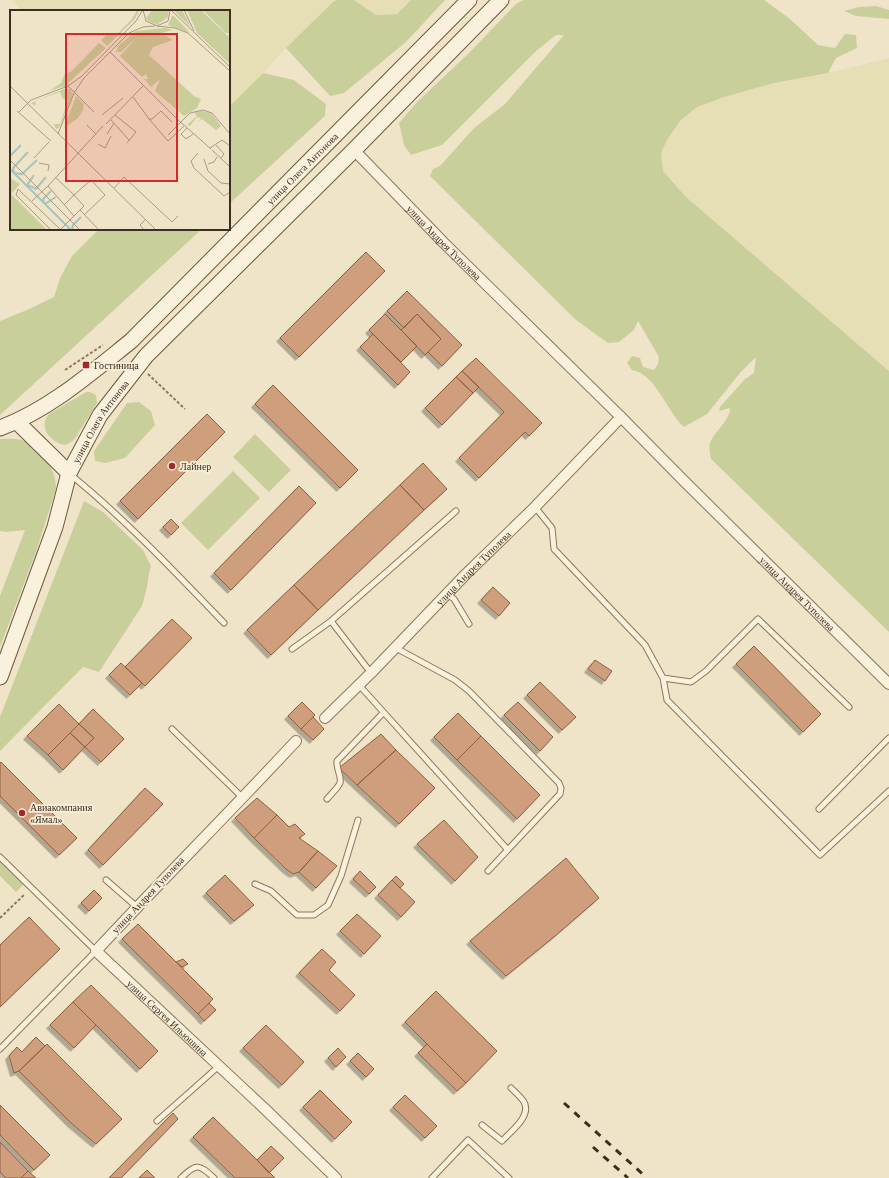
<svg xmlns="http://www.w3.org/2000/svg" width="889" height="1178" font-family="Georgia,serif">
  <defs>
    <filter id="shadow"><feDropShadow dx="-3.5" dy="3.5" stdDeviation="0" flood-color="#0004"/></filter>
  </defs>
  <rect width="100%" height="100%" fill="#f0e4c8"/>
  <!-- farmland -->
  <path fill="#e6deb5" d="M 12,0 L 337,0 L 334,1 L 286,48 L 263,73 L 229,107 L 229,11 L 22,11 Z
    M 354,0 L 411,0 L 397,14 L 376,15 Z
    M 889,58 L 889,371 L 686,197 L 663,171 L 661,153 L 667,140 L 680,121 L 697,107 L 724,97 L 774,83 L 828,73 Z"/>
  <!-- green -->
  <path fill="#c9cf9b" d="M 337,0 L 354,0 L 376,15 L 397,14 L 411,0 L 445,0 L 406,42 L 344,93 L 330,96 L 286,48 L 334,1 Z
    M 523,0 L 764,0 L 790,19 L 818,45 L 835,48 L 845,34 L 856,35 L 857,48 L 836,58 L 828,73 L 774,83 L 724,97 L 697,107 L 680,121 L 667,140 L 661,153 L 663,171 L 686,197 L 889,371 L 889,632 L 711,459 C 710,454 709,447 710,443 C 715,430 730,421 730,408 L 719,411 L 720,407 L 745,379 L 754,373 L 756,357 L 740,373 L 707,414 L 684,427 C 667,412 656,374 632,370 L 627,363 L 632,356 L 640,358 L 643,367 L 654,370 L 658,364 L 659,357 L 638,321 L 634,330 L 619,342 L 608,343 L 576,320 L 430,176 L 433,169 L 440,166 L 474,128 L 505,104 L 564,35 L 556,35 L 535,52 L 442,145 L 411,155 L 404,145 L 399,123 L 417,102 L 470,52 L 516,4 Z
    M 876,6 L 889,10 L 889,19 L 856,16 L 844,11 L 859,7 Z
    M 263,73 L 294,80 L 326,104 L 325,116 L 229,204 L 229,107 Z
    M 99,229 L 202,229 L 0,415 L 0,321 L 27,310 L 54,297 L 60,278 L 72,256 Z
    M 86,392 L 90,392 L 96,395 L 97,403 L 74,440 L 66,445 C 52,444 37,427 49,414 Z
    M 139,402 L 151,411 L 155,425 L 125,458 L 105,463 L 95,461 L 94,451 L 127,403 Z
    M 255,434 L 291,470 L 269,492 L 233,457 Z
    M 0,439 C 9,439 17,438 25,441 C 42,447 57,471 56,489 L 36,552 L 0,647 L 0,596 L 25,530 L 6,532 L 0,531 Z
    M 233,471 L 260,498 L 208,550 L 181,523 Z
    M 84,501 L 103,512 L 143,550 L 151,566 L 149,573 L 147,587 L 142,606 L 99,672 L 83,667 L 0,751 L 0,717 Z
    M 0,860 L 25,883 L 16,892 L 0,876 Z"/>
  <!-- building -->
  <path fill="#cf9f7d" stroke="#8d5f41" filter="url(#shadow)" d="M 366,252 L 385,271 L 299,357 L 280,338 Z
    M 407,291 L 462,345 L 442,366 L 428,352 L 441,339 L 417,314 L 404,328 L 387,311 Z
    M 385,314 L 417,346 L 401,362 L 369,330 Z
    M 417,314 L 441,339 L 425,355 L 401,330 Z
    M 373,334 L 410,372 L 398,385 L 360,347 Z
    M 476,358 L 542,423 L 529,436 L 525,432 L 479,478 L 459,458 L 504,412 L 462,371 Z
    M 462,371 L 479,387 L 473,393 L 456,377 Z
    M 456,377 L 473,393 L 442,425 L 425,408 Z
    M 273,385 L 358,470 L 340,488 L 255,404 Z
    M 207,414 L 225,432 L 138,519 L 120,501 Z
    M 423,463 L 447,489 L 424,510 L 400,485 Z
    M 400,485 L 424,510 L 318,610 L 294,585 Z
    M 299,486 L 316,503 L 231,590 L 214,573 Z
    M 171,519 L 179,527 L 171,535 L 163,527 Z
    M 294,585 L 318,610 L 271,655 L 247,630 Z
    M 493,587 L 510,603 L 499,616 L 481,600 Z
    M 172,619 L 192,638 L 145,686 L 125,667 Z
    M 754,646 L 821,714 L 803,732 L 736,664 Z
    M 595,660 L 612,671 L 605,681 L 588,669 Z
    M 121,663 L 142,683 L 130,695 L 109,675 Z
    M 540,682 L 576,717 L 562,730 L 527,695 Z
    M 302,702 L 315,715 L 301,729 L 288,716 Z
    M 518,702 L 553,737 L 540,751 L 504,715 Z
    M 59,704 L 79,724 L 48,755 L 27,736 Z
    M 93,709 L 124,739 L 101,762 L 85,747 L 94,738 L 79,724 Z
    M 458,713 L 481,736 L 457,760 L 434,737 Z
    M 313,717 L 324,729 L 313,740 L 301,729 Z
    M 79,724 L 94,738 L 85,747 L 70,733 Z
    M 70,733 L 85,747 L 63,770 L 48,755 Z
    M 381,734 L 396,750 L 357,785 L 339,768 Z
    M 481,736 L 540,795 L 517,819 L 457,760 Z
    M 396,750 L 435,788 L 399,824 L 357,785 Z
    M 1,762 L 77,838 L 59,855 L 0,796 L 0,763 Z
    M 145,788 L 163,804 L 103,865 L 88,850 Z
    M 257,798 L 277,815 L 254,838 L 235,818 Z
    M 277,815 L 289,827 L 295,824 L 305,834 L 299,838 L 318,851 L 299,872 L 293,874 L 286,869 L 254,838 Z
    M 444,820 L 478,857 L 455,881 L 417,844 Z
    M 318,851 L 337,866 L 316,888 L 299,872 Z
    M 566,858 L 599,898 L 555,936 L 506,976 L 470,941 Z
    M 360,871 L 376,887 L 369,894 L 353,879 Z
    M 225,875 L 254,905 L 234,921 L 206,893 Z
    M 396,876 L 404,884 L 400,888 L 392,880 Z
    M 392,880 L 415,902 L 401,917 L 378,895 Z
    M 94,890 L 102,898 L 89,911 L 81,903 Z
    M 357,914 L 381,936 L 364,954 L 340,931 Z
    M 29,917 L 60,949 L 0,1007 L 0,945 Z
    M 138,924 L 213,999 L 198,1014 L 122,939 Z
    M 322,949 L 336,962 L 329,970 L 355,995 L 340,1011 L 299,973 Z
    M 183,959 L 188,964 L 182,967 L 176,962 Z
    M 91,985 L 158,1051 L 140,1069 L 73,1002 Z
    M 436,991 L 497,1051 L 466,1083 L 405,1022 Z
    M 73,1002 L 96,1025 L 74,1048 L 50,1025 Z
    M 209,1003 L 216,1010 L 204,1021 L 198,1014 Z
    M 266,1025 L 304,1062 L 282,1085 L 243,1048 Z
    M 36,1037 L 45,1046 L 19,1071 L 14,1073 L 9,1056 L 17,1047 L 22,1052 Z
    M 47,1044 L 122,1119 L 96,1144 L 71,1123 L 19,1071 Z
    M 427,1044 L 466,1083 L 457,1091 L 418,1053 Z
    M 338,1048 L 346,1057 L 336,1067 L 328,1058 Z
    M 358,1053 L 374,1069 L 366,1077 L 350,1061 Z
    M 320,1090 L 352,1122 L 335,1139 L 303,1107 Z
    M 405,1095 L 437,1126 L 425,1138 L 393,1107 Z
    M 0,1105 L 50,1155 L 34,1170 L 0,1135 Z
    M 173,1113 L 178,1119 L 121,1178 L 109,1178 Z
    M 213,1117 L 257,1160 L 275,1178 L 235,1178 L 193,1137 Z
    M 0,1142 L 28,1171 L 21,1178 L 6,1178 L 0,1172 Z
    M 271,1146 L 284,1158 L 269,1173 L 257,1160 Z
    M 147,1170 L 155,1178 L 139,1178 Z
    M 28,1171 L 36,1178 L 21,1178 Z"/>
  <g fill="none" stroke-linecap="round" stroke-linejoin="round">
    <!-- lane casing -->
    <g stroke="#8d765c" stroke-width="7">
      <path id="lane" d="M 71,475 C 126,520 175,572 224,623
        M 535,507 L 552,528 L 554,549 L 645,645 L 663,678 L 691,682 L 706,671 L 758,619 L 849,707
        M 447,594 L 454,599 L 469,624
        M 331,621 L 371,673
        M 396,648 L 455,680 L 469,691 L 559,783 L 561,788 L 560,794 L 488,871
        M 292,649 L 331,621 L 456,511
        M 663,678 L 667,700 L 820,855 L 889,791
        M 359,685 L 508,850
        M 172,729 L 243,798
        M 327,799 C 331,794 338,788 340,783 C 342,778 336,768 337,761 L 383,713
        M 819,809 L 889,738
        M 0,857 L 96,951 L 0,1049
        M 106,880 L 137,907
        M 255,884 L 271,891 L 297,915 L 314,915 L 328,905 L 341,876 L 358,820
        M 157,1121 L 219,1066
        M 482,1125 L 502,1141 C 510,1132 532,1116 524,1102 C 521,1097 515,1092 511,1088
        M 181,1178 C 197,1163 199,1164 214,1178
        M 432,1178 L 468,1140 L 509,1178"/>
    </g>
    <!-- street casing -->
    <g stroke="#8d765c" stroke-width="12">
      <g id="street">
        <path id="s1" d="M 354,150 L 444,243 L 621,417 L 684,481 L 889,684"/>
        <path id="s2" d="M 325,718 L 371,673 L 466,574 L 535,507 L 621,417"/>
        <path id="s3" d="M 296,741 C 230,812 162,880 96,951 L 266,1110 L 336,1178"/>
      </g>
    </g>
    <!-- secondary casing -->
    <g stroke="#6f573f" stroke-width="17">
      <g id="secondary">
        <path d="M 17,422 L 69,473"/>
        <path id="s4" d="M 0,428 C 49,410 91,373 131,341 L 469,0"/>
        <path id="s5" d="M 0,677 L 55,527 L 69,473 L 100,415 L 146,356 L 354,150 L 501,0"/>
      </g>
    </g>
    <!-- path -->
    <path stroke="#8d765c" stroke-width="2" stroke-dasharray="3 2" stroke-linecap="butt" d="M 65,370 L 103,345
      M 148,374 L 185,409
      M 0,918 L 25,894"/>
    <!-- lane -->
    <use href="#lane" stroke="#faf1dc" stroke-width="5"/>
    <!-- street -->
    <use href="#street" stroke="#faf1dc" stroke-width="10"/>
    <!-- secondary -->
    <use href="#secondary" stroke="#faf1dc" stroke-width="15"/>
    <!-- rail -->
    <path stroke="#3d2e20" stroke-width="3" stroke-dasharray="7 7" stroke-linecap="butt" d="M 564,1103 L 647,1178
      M 593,1147 L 628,1178"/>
  </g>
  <!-- markers -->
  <g fill="#9e2a2b" stroke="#f7eed8" stroke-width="1.5">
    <rect x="82" y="361" width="8" height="8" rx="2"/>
    <circle cx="172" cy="466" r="4"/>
    <circle cx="22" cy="813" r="4"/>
  </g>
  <g text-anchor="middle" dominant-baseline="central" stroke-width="3.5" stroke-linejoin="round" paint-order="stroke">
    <!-- street labels -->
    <g font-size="10" fill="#3d2e20" stroke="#f7eed8">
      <text stroke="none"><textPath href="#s4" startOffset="401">улица Олега Антонова</textPath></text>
      <text stroke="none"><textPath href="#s1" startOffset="129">улица Андрея Туполева</textPath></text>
      <text stroke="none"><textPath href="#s5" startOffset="276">улица Олега Антонова</textPath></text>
      <text stroke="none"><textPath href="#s2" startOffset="211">улица Андрея Туполева</textPath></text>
      <text stroke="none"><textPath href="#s1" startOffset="627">улица Андрея Туполева</textPath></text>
      <text transform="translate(148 895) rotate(-47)">улица Андрея Туполева</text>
      <text stroke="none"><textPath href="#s3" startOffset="388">улица Сергея Ильюшина</textPath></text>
    </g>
    <!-- poi labels -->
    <g font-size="10" fill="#3d2e20" stroke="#f7eed8" text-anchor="start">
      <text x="94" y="365">Гостиница</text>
      <text x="180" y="466">Лайнер</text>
      <text x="30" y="807">Авиакомпания<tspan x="30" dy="12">«Ямал»</tspan></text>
    </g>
  </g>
  <!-- overview -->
  <g transform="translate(10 10)">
    <rect width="220" height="220" fill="#f0e4c8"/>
    <path d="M 127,0 L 130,0 L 124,10 L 97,36 L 91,30 L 98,24 L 106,25 L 122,9 ZM 142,0 L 159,0 L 158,7 L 147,15 L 138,11 L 136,8 ZM 164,0 L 172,0 L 181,17 L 166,3 ZM 177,0 L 191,0 L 220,28 L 220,54 L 187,23 ZM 193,0 L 220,0 L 219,23 L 216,23 ZM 162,6 L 164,6 L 180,23 L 158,15 ZM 155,18 L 163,20 L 151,23 L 163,30 L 143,37 L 139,45 L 184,86 L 191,89 L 187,98 L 174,106 L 145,81 L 150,69 L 141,77 L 134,69 L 138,69 L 136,64 L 132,67 L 110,46 L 126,28 L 111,42 L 106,42 L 108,36 L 126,21 ZM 89,33 L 96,38 L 55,76 L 39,81 L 51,73 L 54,65 L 62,61 ZM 54,79 L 60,79 L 63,84 L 49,118 L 46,119 L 44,114 L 50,114 L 58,90 L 53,89 L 50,82 L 26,91 L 25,96 L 21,93 ZM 66,86 L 74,94 L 73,100 L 68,108 L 54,118 ZM 192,101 L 201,103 L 211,116 L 206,120 L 192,109 L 188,112 L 191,108 L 187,107 L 180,116 L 177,115 L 187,106 L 184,102 ZM 0,168 L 10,174 L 1,184 L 37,220 L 0,220 Z" fill="#c9cf9b"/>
    <path fill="none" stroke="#a9c4bc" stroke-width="2" d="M 0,146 L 11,135M 0,159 L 61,220M 12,164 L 4,163 L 3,158 L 18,142M 11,165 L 27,150M 24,165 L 17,175 L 25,178M 25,180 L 36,167M 34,192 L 33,189 L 41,181M 35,194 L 46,187M 62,220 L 63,215 L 71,207"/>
    <path fill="none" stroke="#a89b85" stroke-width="1" d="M 133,0 L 136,11 L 147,16 L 158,11 L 160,1M 161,0 L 220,57M 174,0 L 184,21M 147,16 L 165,18 L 178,23 L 220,61M 100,42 L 166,108 L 201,139M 0,76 L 146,220M 58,76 L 84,102M 123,87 L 139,109 L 142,109 L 151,101 L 162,112M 7,101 L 41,131M 9,102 L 21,90 L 58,76 L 72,66 L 126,11 L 132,1M 92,105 L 113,88M 105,105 L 126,122 L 117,133M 139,109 L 158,131 L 174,116M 101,110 L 119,130M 96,114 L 133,76M 77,115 L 86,124M 177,118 L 171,124 L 176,129 L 183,124M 48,124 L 64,83 L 74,68 L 119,23 L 133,17 L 145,16M 97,124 L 104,113M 158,125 L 180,103 L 193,100 L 202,103 L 220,124M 88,134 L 95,138 L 101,126M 206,135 L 214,144 L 211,148M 200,138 L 212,130 L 220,136M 202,140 L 220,157M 188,143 L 181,151 L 184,158 L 214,186 L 220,182M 24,148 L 39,132M 194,149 L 198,161 L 211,173 L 220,174M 0,150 L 70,220M 29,153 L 39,155 L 38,161M 198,154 L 204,152 L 207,147M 45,167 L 64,185 L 54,195M 38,176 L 93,116M 104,178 L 114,167 L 162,212 L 168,206M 22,191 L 38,176 L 64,206M 70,200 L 89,220M 41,220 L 6,185 L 8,179 L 51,220M 50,220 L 74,196 L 64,185 L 81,170 L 95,185 L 74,205M 134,220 L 130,215 L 136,209"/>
    <path fill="#d62828" fill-opacity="0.15" stroke="#d62828" stroke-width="2" d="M 56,24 L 167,24 L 167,171 L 56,171 Z"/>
    <rect width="220" height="220" fill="none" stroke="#3d2e20" stroke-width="2"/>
  </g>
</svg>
